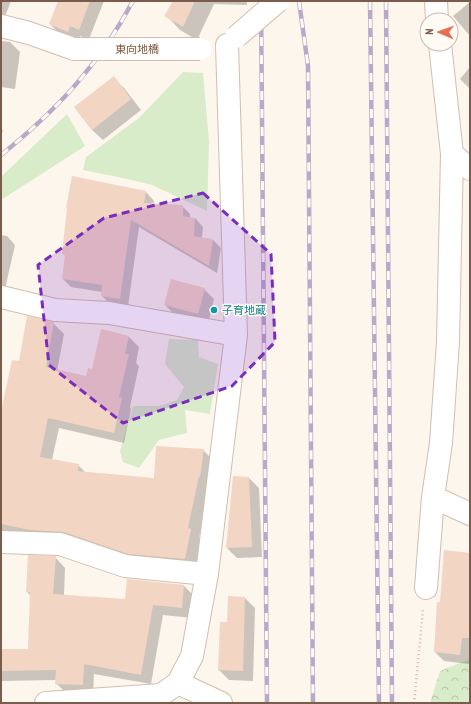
<svg xmlns="http://www.w3.org/2000/svg" width="471" height="704" font-family="'PT Sans Narrow','Noto Sans JP',sans-serif">
  <defs>
    <pattern id="forest-crowns" width="20" height="18" patternUnits="userSpaceOnUse"><rect width="20" height="18" fill="#d8ecc9"/><path d="M2 6a3 3 0 1 1 6 0M12 15a3 3 0 1 1 6 0" fill="none" stroke="#b4c2a5"/></pattern>
  </defs>
  <rect width="100%" height="100%" fill="#fdf6ec"/>
  <!-- grass -->
  <path fill="#d8ecc9" d="M 183,72 L 203,73 L 209,141 L 207,211 L 152,185 L 123,178 L 83,170 L 86,157 L 139,118 Z
    M 67,114 L 85,146 L 1,200 L 1,177 Z
    M 169,339 L 198,340 L 199,357 L 218,364 L 210,414 L 185,410 L 187,433 L 159,440 L 139,468 L 123,462 L 120,451 L 133,406 L 159,406 L 177,400 L 184,387 L 165,364 Z"/>
  <!-- forest -->
  <path fill="url(#forest-crowns)" d="M 470,659 L 470,703 L 430,703 L 440,671 Z"/>
  <!-- shadow -->
  <path fill="#0003" d="M 1,1 L 11,1 L 1,27 Z
    M 59,1 L 104,1 L 89,39 L 80,36 L 78,41 L 60,34 L 50,24 Z
    M 174,1 L 247,1 L 247,5 L 214,4 L 197,40 L 180,30 L 166,15 Z
    M 470,2 L 470,36 L 453,16 Z
    M 1,41 L 10,42 L 20,52 L 15,89 L 1,87 Z
    M 470,67 L 470,89 L 460,79 Z
    M 113,78 L 124,88 L 141,110 L 103,140 L 92,130 L 75,108 Z
    M 1,128 L 3,131 L 1,135 Z
    M 146,192 L 154,201 L 153,204 L 182,206 L 190,214 L 190,218 L 195,218 L 203,227 L 202,238 L 213,240 L 221,248 L 217,273 L 139,227 L 128,307 L 110,304 L 102,296 L 102,292 L 71,287 L 63,279 L 66,257 L 63,253 Z
    M 1,235 L 7,236 L 15,245 L 5,289 L 1,288 Z
    M 204,289 L 214,299 L 208,324 L 175,315 L 165,305 Z
    M 53,323 L 64,334 L 57,371 L 86,378 L 93,370 L 102,331 L 129,337 L 139,347 L 136,363 L 139,366 L 130,407 L 131,409 L 124,443 L 59,428 L 52,460 L 78,465 L 86,473 L 155,479 L 203,450 L 214,461 L 199,538 L 201,540 L 195,569 L 41,540 L 1,531 L 1,416 L 20,363 Z
    M 249,478 L 259,488 L 262,557 L 237,558 L 227,548 Z
    M 470,554 L 469,664 L 444,661 L 435,652 Z
    M 55,557 L 65,568 L 64,596 L 126,600 L 184,586 L 194,596 L 192,618 L 163,615 L 151,684 L 94,674 L 93,695 L 66,693 L 56,683 L 56,680 L 1,681 L 1,650 L 29,650 L 31,596 L 27,592 Z
    M 245,598 L 255,608 L 253,681 L 229,680 L 219,670 L 228,623 Z"/>
  <!-- building -->
  <path fill="#f3d5c3" d="M 58,1 L 90,1 L 79,30 L 70,26 L 68,32 L 49,24 Z
    M 173,1 L 195,1 L 183,27 L 164,16 Z
    M 114,76 L 131,99 L 92,130 L 74,107 Z
    M 72,176 L 146,191 L 144,203 L 183,205 L 183,216 L 195,218 L 194,236 L 213,239 L 209,266 L 131,220 L 120,299 L 101,296 L 102,285 L 62,279 L 65,255 L 62,254 L 67,208 L 66,208 Z
    M 171,279 L 205,288 L 198,314 L 164,305 Z
    M 27,316 L 54,322 L 46,367 L 86,376 L 88,368 L 92,369 L 101,329 L 129,336 L 125,354 L 129,354 L 119,397 L 122,398 L 114,433 L 48,418 L 40,457 L 79,464 L 78,471 L 154,478 L 156,446 L 204,449 L 200,477 L 199,476 L 188,528 L 191,529 L 185,559 L 128,554 L 64,532 L 30,530 L 1,524 L 1,411 L 12,360 L 19,361 Z
    M 233,476 L 249,477 L 252,547 L 226,548 Z
    M 444,550 L 470,553 L 470,638 L 462,638 L 460,655 L 434,652 L 437,602 L 440,602 Z
    M 28,555 L 56,556 L 53,594 L 125,599 L 127,579 L 184,585 L 182,608 L 153,605 L 141,675 L 84,664 L 83,685 L 55,684 L 56,670 L 1,671 L 1,649 L 28,649 L 30,592 L 26,592 Z
    M 228,596 L 245,597 L 243,671 L 218,670 L 220,622 L 227,622 Z"/>
  <g fill="none" stroke-linecap="round" stroke-linejoin="round">
    <!-- minor casing -->
    <g stroke="#d1beb0" stroke-width="24">
      <path id="minor" d="M 436,1 L 437,20
        M 1,26 L 29,33 L 74,49
        M 452,154 L 470,169
        M 1,297 L 55,310 L 109,313 L 236,335
        M 433,497 L 470,514
        M 1,542 L 60,544 L 125,566 L 207,574
        M 426,588 L 433,497 L 441,443 L 448,342 L 452,154 L 440,44
        M 178,683 L 221,703
        M 46,703 L 161,695 L 178,683 L 192,656 L 207,574 L 236,335 L 227,45"/>
    </g>
    <!-- path -->
    <path stroke="#d9b8a5" stroke-width="2.5" stroke-dasharray="1 3" stroke-linecap="butt" d="M 414,703 L 423,610"/>
    <!-- minor -->
    <use href="#minor" stroke="#fff" stroke-width="22"/>
    <!-- rail casing -->
    <g stroke="#b9a8c9" stroke-width="4.5">
      <path id="rail" d="M 261,1 L 267,703
        M 299,1 L 308,66 L 313,703
        M 370,1 L 379,703
        M 386,1 L 392,703
        M 1,155 C 58,109 98,66 133,1"/>
    </g>
    <!-- rail -->
    <use href="#rail" stroke="#fffaf3" stroke-width="3" stroke-dasharray="9" stroke-linecap="butt"/>
    <!-- minor-bridge casing -->
    <g stroke="#d1beb0" stroke-width="24" stroke-linecap="butt">
      <path id="minor-bridge" d="M 236,37 L 278,1
        M 74,49 L 200,49"/>
    </g>
    <!-- minor-bridge -->
    <use href="#minor-bridge" stroke="#fff" stroke-width="22"/>
  </g>
  <!-- marked area -->
  <path fill="#7b2cbf" fill-opacity="0.2" stroke="#7b2cbf" stroke-width="3" stroke-dasharray="8 5" stroke-linejoin="round" d="M 203,193 L 271,254 L 275,342 L 232,386 L 123,423 L 49,365 L 38,265 L 104,218 Z"/>
  <!-- markers -->
  <circle fill="#0f9aa8" stroke="#fffaf3" stroke-width="1.5" cx="214" cy="310" r="4"/>
  <g text-anchor="middle" dominant-baseline="central" stroke-width="3" stroke-linejoin="round" paint-order="stroke">
    <!-- street labels -->
    <g font-size="11" fill="#7a5c4d" stroke="#fffaf3">
      <text x="137" y="49">東向地橋</text>
    </g>
    <!-- culture labels -->
    <g font-size="11" fill="#0d838f" stroke="#fffaf3" text-anchor="start">
      <text x="222" y="310">子育地蔵</text>
    </g>
  </g>
  <!-- border -->
  <rect width="471" height="704" fill="none" stroke="#7a5c4d" stroke-width="4"/>
  <!-- north arrow -->
  <g transform="translate(439 32) rotate(272)"><circle r="19" fill="#fffaf3" stroke="#cabbb1"/>
  <path d="M0-3L7 15L0 10L-7 15Z" fill="#e76f51"/>
  <text y="-6" font-size="11" font-weight="bold" text-anchor="middle" fill="#7a5c4d">N</text>
  </g>
</svg>
